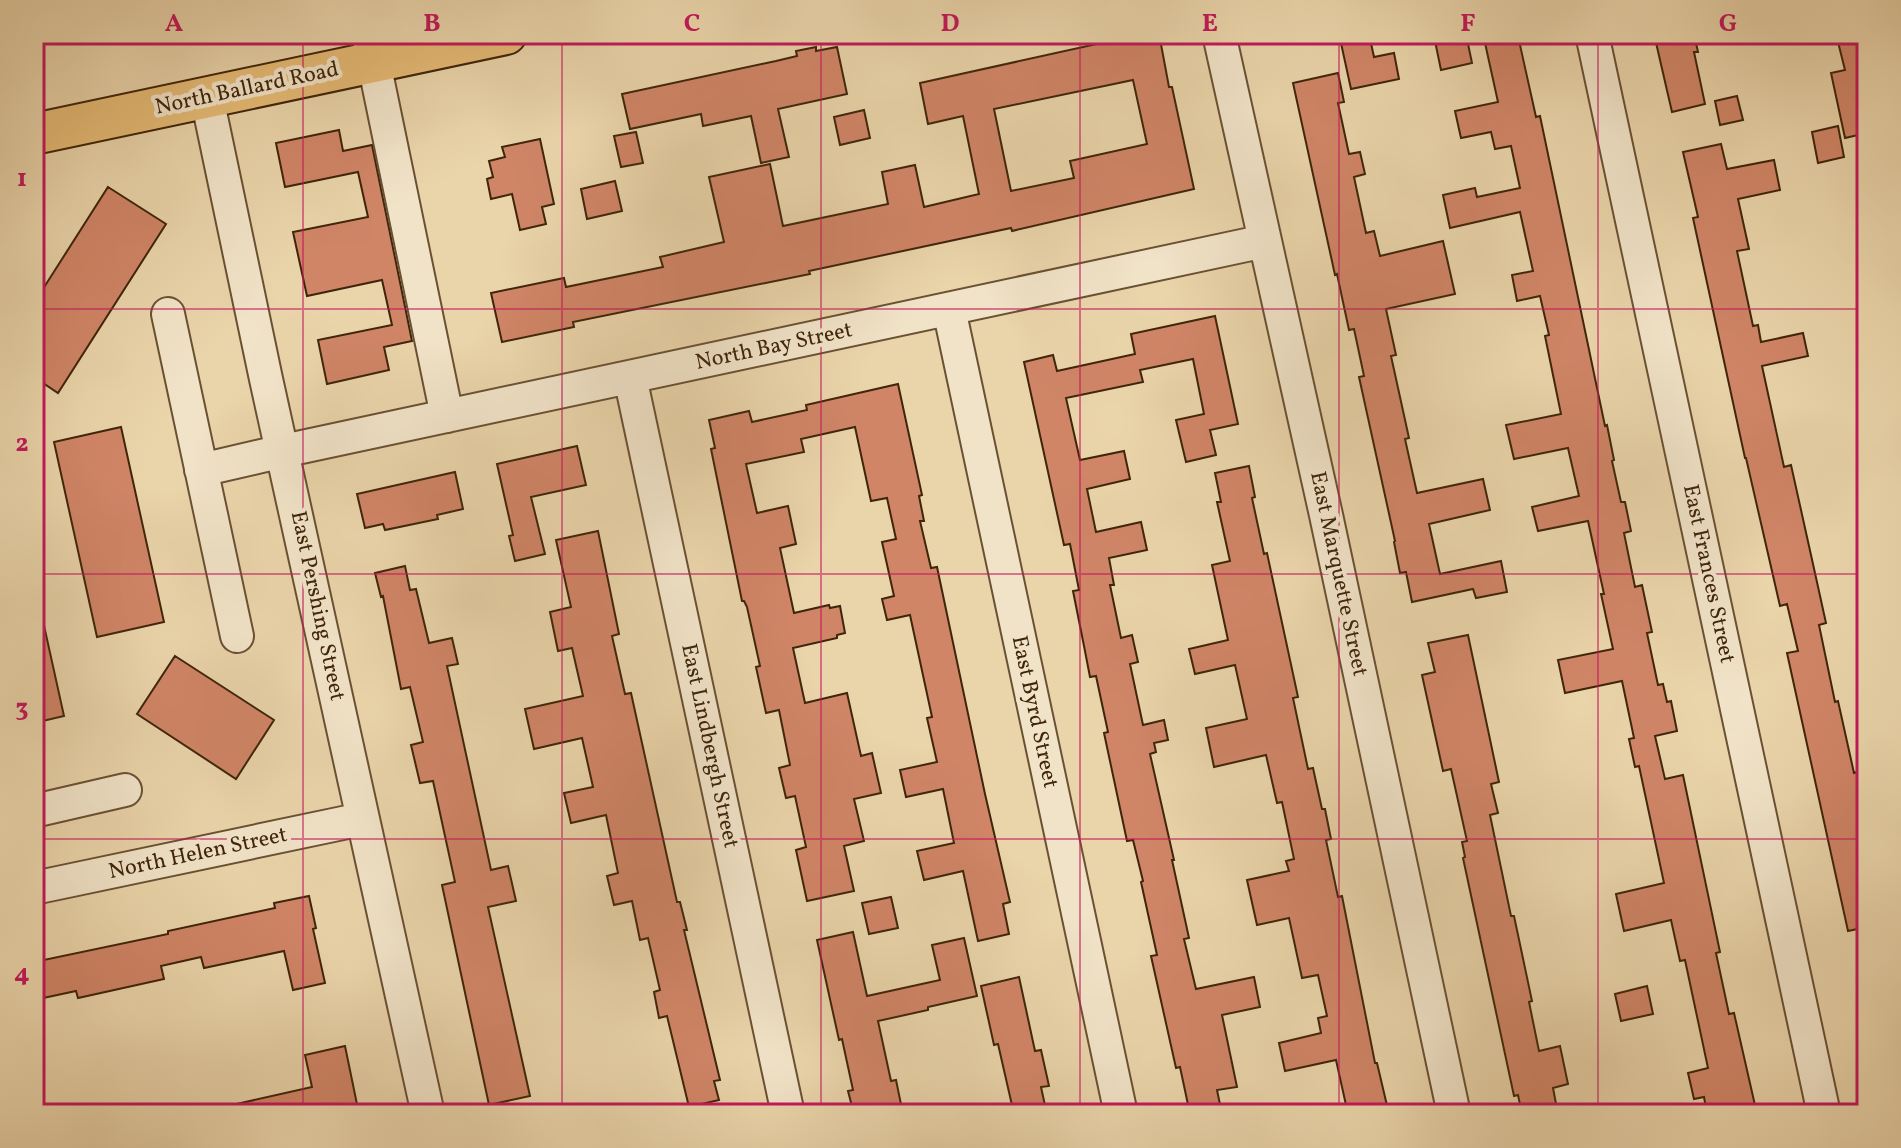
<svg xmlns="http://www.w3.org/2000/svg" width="1901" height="1148" font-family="Vollkorn,serif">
  <rect width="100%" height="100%" fill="#ead4aa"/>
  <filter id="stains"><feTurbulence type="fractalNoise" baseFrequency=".0025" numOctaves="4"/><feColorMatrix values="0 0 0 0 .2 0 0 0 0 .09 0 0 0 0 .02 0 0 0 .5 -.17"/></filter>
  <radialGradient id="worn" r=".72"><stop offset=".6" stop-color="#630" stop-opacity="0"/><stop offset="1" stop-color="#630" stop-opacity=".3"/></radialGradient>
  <!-- building -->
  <path fill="#d08567" stroke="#3f250b" stroke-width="2" fill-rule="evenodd" d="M 1142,34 L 1144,34 L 1146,42 L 1160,39 L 1169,87 L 1172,87 L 1194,189 L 1012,231 L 1011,228 L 809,271 L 810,274 L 573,322 L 574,327 L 502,342 L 491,293 L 564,278 L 566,287 L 663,267 L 660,257 L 724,242 L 709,177 L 770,164 L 783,226 L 888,204 L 882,172 L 915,165 L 924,207 L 979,194 L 963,116 L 928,124 L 920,83 ZM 1133,80 L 1147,144 L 1070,161 L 1074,178 L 1011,191 L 994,109 Z
    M 1339,34 L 1369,34 L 1374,57 L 1394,53 L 1399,79 L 1351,89 Z
    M 1466,34 L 1472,63 L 1441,70 L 1435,41 Z
    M 1654,34 L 1694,34 L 1698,52 L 1694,52 L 1705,104 L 1672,112 Z
    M 1836,34 L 1867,34 L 1867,133 L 1845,138 L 1831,73 L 1845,70 Z
    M 1518,36 L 1536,117 L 1540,116 L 1605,426 L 1607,425 L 1614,460 L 1612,461 L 1621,502 L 1625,502 L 1631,531 L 1624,533 L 1635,587 L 1642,585 L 1652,632 L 1647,633 L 1658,685 L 1663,684 L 1667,702 L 1671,701 L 1677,731 L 1655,736 L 1665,779 L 1683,775 L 1720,952 L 1716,953 L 1729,1014 L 1734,1013 L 1757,1114 L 1707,1114 L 1704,1097 L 1694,1099 L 1688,1073 L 1708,1068 L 1685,960 L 1680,961 L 1671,920 L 1624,931 L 1616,894 L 1664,883 L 1639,766 L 1635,767 L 1629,739 L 1634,738 L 1622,681 L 1565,693 L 1558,660 L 1613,649 L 1601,594 L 1604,594 L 1588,521 L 1538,531 L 1532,507 L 1579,496 L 1568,448 L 1514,459 L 1506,425 L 1561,414 L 1545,336 L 1549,335 L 1540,296 L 1517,301 L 1512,275 L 1533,271 L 1520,212 L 1450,228 L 1443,195 L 1475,188 L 1477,197 L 1520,188 L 1511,146 L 1495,149 L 1491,132 L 1461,138 L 1455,111 L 1498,102 L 1485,43 Z
    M 816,47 L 816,51 L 837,47 L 847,94 L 778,109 L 789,157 L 761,163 L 751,116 L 703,126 L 701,114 L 630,129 L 622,94 L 776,61 L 797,56 L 796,51 Z
    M 1338,73 L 1344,102 L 1338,103 L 1349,154 L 1360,152 L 1365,174 L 1354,177 L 1366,233 L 1374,231 L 1380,256 L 1443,241 L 1455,294 L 1386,309 L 1396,355 L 1391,356 L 1409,438 L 1405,439 L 1417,493 L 1483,479 L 1490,510 L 1429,524 L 1440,574 L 1501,561 L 1507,592 L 1476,598 L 1473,589 L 1412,602 L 1406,572 L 1400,573 L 1394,542 L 1395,541 L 1359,377 L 1364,376 L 1354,329 L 1349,330 L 1337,274 L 1335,275 L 1293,83 Z
    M 1737,96 L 1743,120 L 1720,125 L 1715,101 Z
    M 864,110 L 870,138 L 840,145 L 834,117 Z
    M 1838,126 L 1844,157 L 1818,163 L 1812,132 Z
    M 339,130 L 343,151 L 372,145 L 412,341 L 384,347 L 389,370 L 327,384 L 318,340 L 392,325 L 382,280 L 307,296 L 293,232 L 368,217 L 358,172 L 285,187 L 276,143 Z
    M 636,132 L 643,163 L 621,167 L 614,136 Z
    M 540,139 L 554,204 L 542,207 L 546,224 L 520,230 L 512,194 L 491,199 L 487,179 L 493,177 L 489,161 L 505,157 L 502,147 Z
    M 1721,144 L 1727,169 L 1774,160 L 1780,190 L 1738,199 L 1749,249 L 1737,251 L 1753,326 L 1758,325 L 1761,342 L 1803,333 L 1808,356 L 1762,366 L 1784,467 L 1791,465 L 1811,555 L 1826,623 L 1819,625 L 1835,702 L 1838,701 L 1854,773 L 1864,770 L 1867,782 L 1867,927 L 1848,931 L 1787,653 L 1798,651 L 1787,604 L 1780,606 L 1746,458 L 1745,458 L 1693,218 L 1698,217 L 1683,152 Z
    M 615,181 L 622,211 L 587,219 L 581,189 Z
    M 108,187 L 166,224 L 58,393 L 34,377 L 34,303 Z
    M 1215,316 L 1238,424 L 1210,430 L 1216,455 L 1186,462 L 1176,420 L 1204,414 L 1193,359 L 1140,370 L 1143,382 L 1066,398 L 1080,460 L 1124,451 L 1130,479 L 1087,489 L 1096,532 L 1141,522 L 1147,550 L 1109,558 L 1114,585 L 1110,585 L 1121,638 L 1132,635 L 1138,662 L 1130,664 L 1143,725 L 1164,720 L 1168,740 L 1154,743 L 1156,752 L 1150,754 L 1174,860 L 1172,860 L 1189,938 L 1184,939 L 1196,989 L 1254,977 L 1260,1007 L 1222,1015 L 1237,1087 L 1217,1090 L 1222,1114 L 1190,1114 L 1180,1067 L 1176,1068 L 1151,956 L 1157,955 L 1141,882 L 1143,881 L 1133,840 L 1127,841 L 1104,733 L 1108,732 L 1096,676 L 1090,677 L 1084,646 L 1073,591 L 1079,590 L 1070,544 L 1064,545 L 1024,362 L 1053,355 L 1057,371 L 1135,354 L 1131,334 Z
    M 898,384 L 922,495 L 919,496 L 924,521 L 920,521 L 931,568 L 937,567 L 985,794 L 1010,902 L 1003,904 L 1009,934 L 978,941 L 963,871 L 924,880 L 917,851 L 954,843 L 943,789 L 906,797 L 900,770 L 937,762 L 927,718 L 932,717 L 910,615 L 887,620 L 882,599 L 894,596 L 882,542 L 896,539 L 887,498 L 871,501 L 855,427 L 801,439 L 804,452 L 746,464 L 757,513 L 788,506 L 796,544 L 780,548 L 794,613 L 829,605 L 830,608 L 840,606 L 845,633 L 837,635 L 837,638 L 793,648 L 805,703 L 847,693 L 861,756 L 872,753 L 881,793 L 854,799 L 864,841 L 844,846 L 854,891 L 807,901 L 796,850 L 806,847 L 795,796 L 786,798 L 779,768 L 790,765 L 779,710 L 766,713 L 756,667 L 760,666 L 747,607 L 744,601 L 742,601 L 711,449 L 715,448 L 709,420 L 749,411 L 752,422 L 807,410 L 806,405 Z
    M 121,427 L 164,622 L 97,637 L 54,442 Z
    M 577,446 L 586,485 L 531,497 L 545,554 L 515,561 L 509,536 L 513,535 L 497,464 Z
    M 1249,466 L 1255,497 L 1252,498 L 1264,554 L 1267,553 L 1298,697 L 1293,698 L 1308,769 L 1313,768 L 1322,809 L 1325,809 L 1331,839 L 1326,840 L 1338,897 L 1342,896 L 1375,1063 L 1377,1063 L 1389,1114 L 1348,1114 L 1336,1060 L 1285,1071 L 1279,1043 L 1321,1033 L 1318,1018 L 1327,1016 L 1318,975 L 1302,978 L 1289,918 L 1257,925 L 1247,880 L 1289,871 L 1286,861 L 1294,859 L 1282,802 L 1277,803 L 1266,755 L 1214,767 L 1206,728 L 1247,719 L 1235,665 L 1195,674 L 1189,649 L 1228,640 L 1212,565 L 1230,561 L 1217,502 L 1221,502 L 1215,473 Z
    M 455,472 L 463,509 L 437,515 L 438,519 L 385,530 L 383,524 L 365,528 L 357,494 Z
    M 598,531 L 619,634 L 612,636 L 625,694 L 631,693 L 677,902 L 680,902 L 687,930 L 684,930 L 720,1080 L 714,1081 L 719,1100 L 689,1107 L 667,1016 L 659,1018 L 654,992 L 660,990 L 648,938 L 640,940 L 632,901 L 614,905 L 607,876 L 618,873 L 606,815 L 571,823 L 564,793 L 593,787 L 582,738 L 534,749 L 525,709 L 583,696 L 572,648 L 558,651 L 550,612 L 571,607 L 556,540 Z
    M 405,566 L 410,590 L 416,589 L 429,643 L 452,638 L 458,664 L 447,666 L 491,870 L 508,866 L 516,901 L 488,907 L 530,1096 L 489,1105 L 442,885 L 455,882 L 433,781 L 420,783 L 411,745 L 423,742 L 410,687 L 401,689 L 383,596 L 381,597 L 375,573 Z
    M 43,621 L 64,716 L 34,723 L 34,622 Z
    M 1468,635 L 1499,782 L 1491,784 L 1498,813 L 1490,815 L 1511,916 L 1514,916 L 1532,1001 L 1529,1002 L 1539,1051 L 1560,1046 L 1568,1084 L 1553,1088 L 1558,1114 L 1522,1114 L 1518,1095 L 1514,1096 L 1463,858 L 1465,857 L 1462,842 L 1467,841 L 1451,769 L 1443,771 L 1422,675 L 1435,672 L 1428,643 Z
    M 175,656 L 274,720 L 236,779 L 137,714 Z
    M 309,896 L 316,928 L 313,929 L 325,983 L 293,990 L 284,951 L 204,968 L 201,957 L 161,966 L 164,979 L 78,998 L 76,991 L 34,1000 L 34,962 L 168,934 L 168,931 L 275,908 L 274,903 Z
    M 891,897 L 898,928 L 869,934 L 862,903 Z
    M 853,932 L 867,996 L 940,980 L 932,945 L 964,938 L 977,996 L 928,1007 L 928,1010 L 878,1021 L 891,1081 L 896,1080 L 903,1114 L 854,1114 L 848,1091 L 853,1090 L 842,1039 L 839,1040 L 817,940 Z
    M 1019,977 L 1035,1051 L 1041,1050 L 1049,1086 L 1041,1087 L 1046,1110 L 1026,1114 L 1014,1114 L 998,1044 L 994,1045 L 981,986 Z
    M 1647,986 L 1653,1014 L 1621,1021 L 1615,994 Z
    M 345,1046 L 359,1114 L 233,1114 L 232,1105 L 312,1087 L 305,1055 Z"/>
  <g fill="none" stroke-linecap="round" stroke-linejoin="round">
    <!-- minor casing -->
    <g stroke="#6a5133" stroke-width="36">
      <path id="minor" d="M 368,34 L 447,416
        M 1219,34 L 1326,515 L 1454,1114
        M 1592,34 L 1824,1114
        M 207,98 L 266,379 L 428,1114
        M 949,309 L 1121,1114
        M 168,314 L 237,636
        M 630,377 L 788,1114
        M 201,470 L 283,451 L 1265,241
        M 34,811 L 125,790
        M 34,888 L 362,819"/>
    </g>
    <!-- major casing -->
    <g stroke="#3f250b" stroke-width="44">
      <path id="major" d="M 34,134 L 506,34"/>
    </g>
    <!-- minor -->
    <use href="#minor" stroke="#f1e3c8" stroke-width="32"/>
    <!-- major -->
    <use href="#major" stroke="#e5ba75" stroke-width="40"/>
  </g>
  <!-- grid -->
  <path fill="none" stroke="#c2185b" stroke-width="2" stroke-opacity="0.55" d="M 303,34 L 303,1114M 562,34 L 562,1114M 821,34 L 821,1114M 1080,34 L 1080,1114M 1339,34 L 1339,1114M 1598,34 L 1598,1114M 34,309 L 1867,309M 34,574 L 1867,574M 34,839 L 1867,839"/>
  <g text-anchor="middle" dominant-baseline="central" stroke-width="8" stroke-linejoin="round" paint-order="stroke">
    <!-- street labels -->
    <g font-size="22" fill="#3f250b" stroke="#f1e3c8">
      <text transform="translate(247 89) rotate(-12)">North Ballard Road</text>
      <text transform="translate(774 347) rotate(-12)">North Bay Street</text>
      <text transform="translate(1338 574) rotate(78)">East Marquette Street</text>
      <text transform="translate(1708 574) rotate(78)">East Frances Street</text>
      <text transform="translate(317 606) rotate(78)">East Pershing Street</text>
      <text transform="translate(1034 712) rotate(78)">East Byrd Street</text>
      <text transform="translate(709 746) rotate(78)">East Lindbergh Street</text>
      <text transform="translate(198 854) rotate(-12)">North Helen Street</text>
    </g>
  </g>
  <!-- margin -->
  <rect width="1901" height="1148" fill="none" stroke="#ead4aa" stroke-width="88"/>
  <rect x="44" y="44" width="1813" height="1060" fill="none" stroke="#c2185b" stroke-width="3"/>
  <g font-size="26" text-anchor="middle" font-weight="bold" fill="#c2185b">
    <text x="174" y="31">A</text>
    <text x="432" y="31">B</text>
    <text x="692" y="31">C</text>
    <text x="950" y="31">D</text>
    <text x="1210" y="31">E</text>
    <text x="1468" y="31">F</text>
    <text x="1728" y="31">G</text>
    <text x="22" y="186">1</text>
    <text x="22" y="451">2</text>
    <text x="22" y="716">3</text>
    <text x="22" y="981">4</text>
  </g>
  <rect width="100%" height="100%" filter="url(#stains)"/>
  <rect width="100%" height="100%" fill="url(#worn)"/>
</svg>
